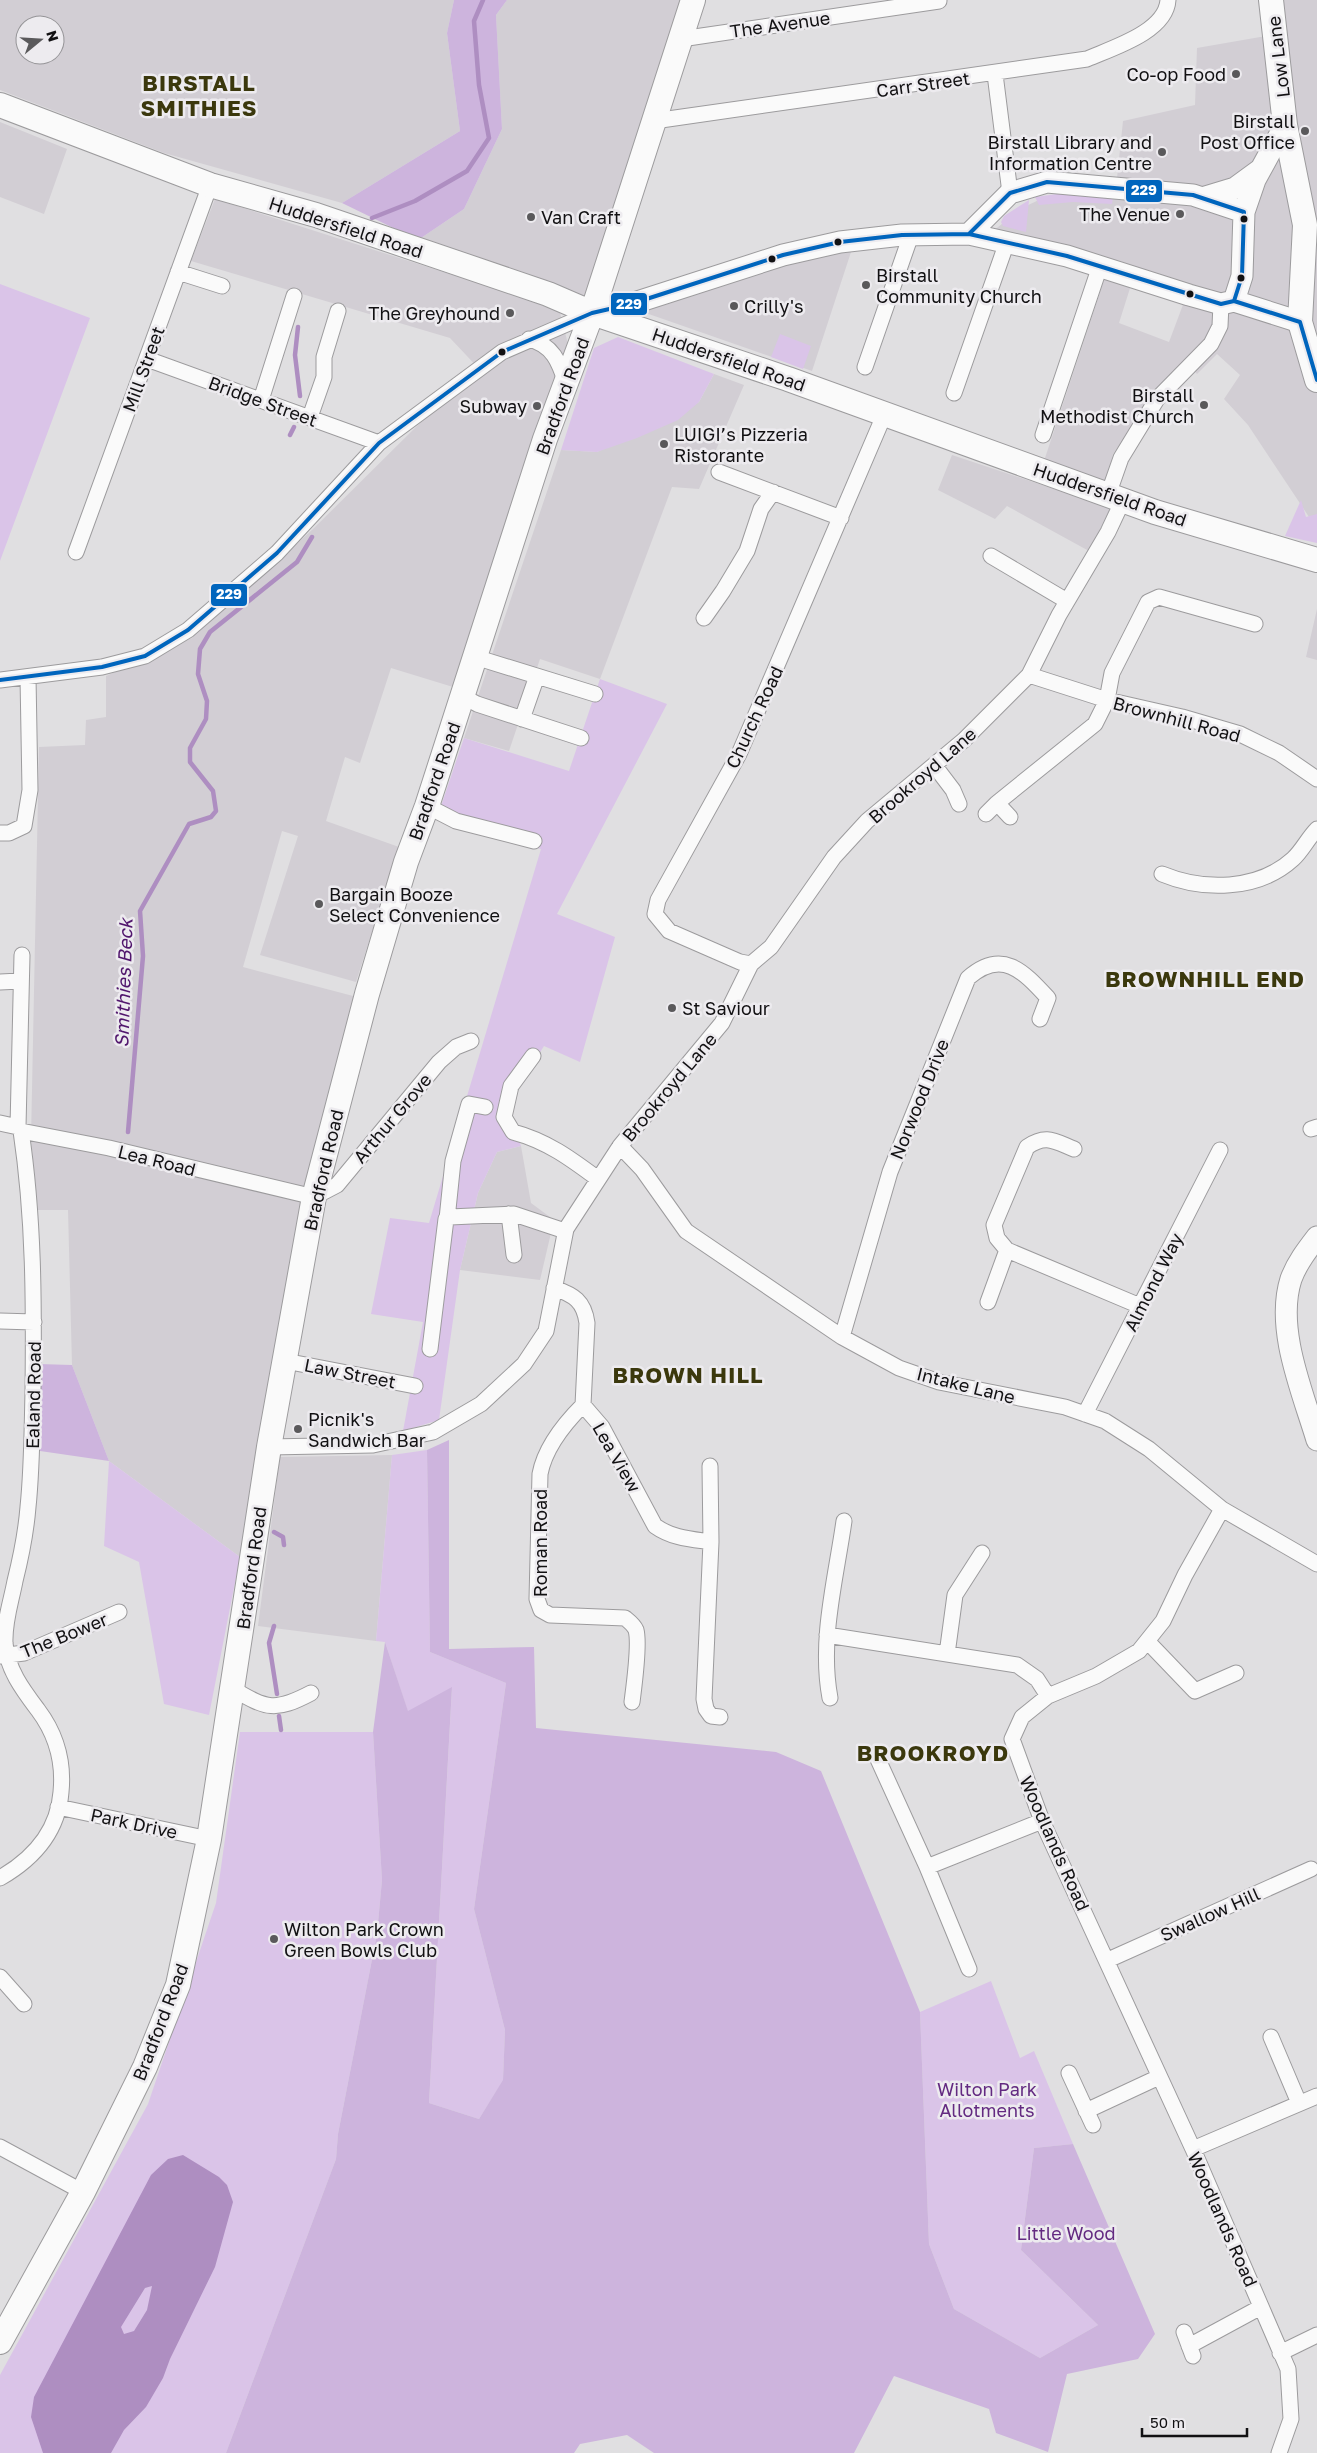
<svg xmlns="http://www.w3.org/2000/svg" width="1317" height="2453" font-family="'Golos Text',sans-serif">
  <rect width="100%" height="100%" fill="#e0dfe1"/>
  <!-- built -->
  <path fill="#d2ced4" fill-rule="evenodd" d="M 0,0 L 454,0 L 447,33 L 460,131 L 342,203 L 164,153 L 0,90 ZM 25,25 L 55,25 L 55,55 L 25,55 Z
    M 507,0 L 681,0 L 584,298 L 418,240 L 464,209 L 502,129 L 496,15 Z
    M 1278,0 L 1317,0 L 1317,529 L 1248,425 L 1224,399 L 1240,375 L 1217,354 L 1197,374 L 1186,361 L 1151,398 L 1113,454 L 1106,483 L 1044,461 L 1106,274 L 1131,285 L 1119,323 L 1169,342 L 1184,302 L 993,231 L 1022,208 L 1043,198 L 1113,197 L 1117,178 L 1123,121 L 1195,105 L 1197,48 L 1266,36 Z
    M 0,122 L 67,149 L 44,214 L 0,197 Z
    M 215,199 L 559,309 L 568,344 L 453,687 L 391,668 L 360,763 L 345,757 L 326,821 L 399,847 L 356,982 L 260,955 L 298,836 L 282,831 L 243,967 L 357,997 L 309,1176 L 240,1557 L 109,1461 L 72,1365 L 68,1210 L 38,1210 L 31,1139 L 39,747 L 85,745 L 86,720 L 106,717 L 106,676 L 192,638 L 313,529 L 421,422 L 483,373 L 450,338 L 191,261 Z
    M 852,249 L 812,371 L 643,312 L 655,304 L 814,255 Z
    M 714,374 L 744,385 L 699,489 L 672,487 L 600,679 L 540,659 L 509,751 L 464,738 L 561,450 L 597,452 L 699,402 Z
    M 952,455 L 1111,508 L 1089,551 L 1007,506 L 995,519 L 938,490 Z
    M 1317,609 L 1317,660 L 1306,657 Z
    M 521,1146 L 531,1203 L 554,1220 L 540,1280 L 460,1270 L 478,1193 L 497,1152 Z
    M 392,1455 L 376,1641 L 258,1626 L 280,1457 Z"/>
  <!-- green -->
  <path fill="#dac4e8" d="M 1064,193 L 1113,197 L 1112,204 L 1073,202 L 1039,205 L 1035,197 Z
    M 1029,200 L 1026,232 L 1003,226 L 1001,222 L 1004,216 Z
    M 0,284 L 90,318 L 0,561 Z
    M 780,334 L 811,346 L 803,369 L 771,357 Z
    M 618,337 L 714,374 L 699,402 L 678,420 L 637,438 L 597,452 L 561,450 L 594,348 Z
    M 1301,500 L 1306,517 L 1317,514 L 1317,543 L 1285,536 Z
    M 600,679 L 667,704 L 557,914 L 615,937 L 580,1062 L 544,1046 L 518,1087 L 510,1118 L 521,1146 L 497,1152 L 478,1193 L 460,1270 L 439,1420 L 403,1431 L 423,1322 L 371,1314 L 390,1218 L 429,1223 L 541,849 L 469,830 L 437,818 L 464,738 L 569,771 Z
    M 427,1450 L 430,1652 L 506,1683 L 474,1909 L 505,2030 L 503,2081 L 479,2119 L 429,2103 L 452,1688 L 408,1712 L 385,1642 L 376,1641 L 392,1455 Z
    M 109,1461 L 240,1557 L 209,1715 L 164,1704 L 139,1562 L 104,1546 Z
    M 240,1732 L 373,1732 L 382,1880 L 377,1934 L 338,2134 L 336,2159 L 226,2453 L 0,2453 L 0,2375 L 148,2104 L 216,1903 Z
    M 991,1981 L 1020,2058 L 1034,2051 L 1073,2144 L 1034,2148 L 1021,2250 L 1098,2325 L 1040,2358 L 954,2309 L 929,2244 L 920,2012 Z"/>
  <!-- forest -->
  <path fill="#cdb4dd" d="M 454,0 L 507,0 L 496,15 L 502,129 L 464,209 L 418,240 L 342,203 L 460,131 L 447,33 Z
    M 38,1364 L 72,1365 L 109,1461 L 40,1451 Z
    M 449,1440 L 449,1649 L 534,1647 L 536,1728 L 776,1752 L 821,1771 L 920,2012 L 929,2244 L 954,2309 L 1040,2358 L 1098,2325 L 1021,2250 L 1034,2148 L 1073,2144 L 1155,2334 L 1138,2359 L 1067,2374 L 1048,2452 L 996,2433 L 989,2409 L 894,2376 L 854,2453 L 654,2453 L 627,2435 L 580,2444 L 574,2453 L 226,2453 L 336,2159 L 338,2134 L 377,1934 L 382,1880 L 373,1732 L 385,1642 L 408,1711 L 452,1687 L 429,2103 L 479,2119 L 503,2080 L 505,2030 L 474,1909 L 506,1683 L 430,1652 L 427,1450 Z"/>
  <!-- water -->
  <path fill="#ae8ec1" fill-rule="evenodd" d="M 183,2155 L 219,2177 L 227,2185 L 233,2202 L 215,2267 L 170,2359 L 163,2378 L 146,2407 L 124,2430 L 111,2453 L 43,2453 L 31,2417 L 34,2397 L 151,2175 L 168,2159 ZM 152,2286 L 147,2310 L 134,2331 L 124,2334 L 121,2327 L 145,2288 Z"/>
  <g fill="none" stroke-linecap="round" stroke-linejoin="round">
    <!-- stream -->
    <path stroke="#ae8ec1" stroke-width="4.5" d="M 372,218 L 415,201 L 467,171 L 489,138 L 479,85 L 474,21 L 483,0
      M 298,327 L 295,355 L 300,396
      M 290,435 L 294,427
      M 128,1132 L 143,956 L 140,911 L 189,824 L 211,817 L 216,811 L 213,791 L 190,762 L 190,748 L 206,719 L 207,701 L 198,674 L 200,649 L 210,632 L 297,562 L 312,537
      M 274,1532 L 283,1537 L 284,1545
      M 274,1626 L 269,1643 L 277,1694
      M 279,1716 L 281,1730"/>
    <!-- street casing -->
    <g stroke="#9c9b9d" stroke-width="17">
      <path id="street" d="M 681,39 L 939,1
        M 995,74 L 1010,193
        M 654,121 L 1087,59 C 1112,48 1166,32 1168,0
        M 178,272 L 222,286
        M 529,339 C 553,345 559,362 566,383
        M 147,359 L 379,443
        M 865,367 L 911,235
        M 954,393 L 1007,242
        M 261,400 L 294,296
        M 310,417 L 324,377 L 324,357 L 338,311
        M 1043,435 L 1100,266
        M 719,472 L 841,518
        M 1108,495 L 1121,458 L 1157,399 L 1211,344 L 1220,326 L 1221,304
        M 76,552 L 210,185
        M 991,556 L 1067,601
        M 704,618 L 723,591 L 747,551 L 761,509 L 773,492
        M 475,657 L 595,694
        M 1029,675 L 1107,700 L 1182,717 L 1240,734 L 1279,753 L 1317,779
        M 0,680 L 102,667 L 145,656 L 188,630 L 277,553 L 379,443 L 502,352 L 592,313
        M 462,696 L 477,704 L 581,738
        M 522,719 L 537,676
        M 934,765 L 953,790 L 959,804
        M 427,806 L 456,821 L 534,841
        M 986,814 L 997,803
        M 1010,817 L 997,803 L 1095,724 L 1107,700 L 1112,673 L 1148,602 L 1159,597 L 1255,624
        M 0,833 L 9,833 L 24,826 L 30,790 L 28,677
        M 1162,874 C 1203,891 1258,891 1293,859 C 1302,851 1308,838 1317,829
        M 751,964 L 740,962 L 669,931 L 655,914 L 658,900 L 739,754 L 885,413
        M 0,982 L 20,981
        M 533,1056 L 511,1086 L 504,1117 L 513,1132 C 547,1141 571,1159 598,1179
        M 0,1123 L 18,1127 L 21,1131 L 109,1148 L 314,1197 L 337,1185 L 439,1062 L 456,1047 L 471,1041
        M 18,1127 L 22,955
        M 1311,1129 L 1317,1127
        M 620,1146 L 642,1169 L 686,1231 L 842,1337 L 899,1368 L 939,1382 L 1065,1407 L 1105,1421 L 1149,1449 L 1222,1509 L 1317,1564
        M 1074,1149 C 1054,1141 1046,1134 1027,1147 L 994,1225 L 997,1238 L 1007,1250 L 1140,1306
        M 509,1214 L 514,1255
        M 447,1219 L 453,1161 L 469,1104 L 485,1107
        M 554,1288 C 574,1295 584,1301 587,1323 L 583,1405 L 602,1427 L 655,1526 C 672,1538 690,1539 711,1542
        M 988,1302 L 1007,1250
        M 0,1321 L 34,1322
        M 842,1337 L 890,1172 L 968,978 C 1002,948 1023,971 1048,998 L 1040,1019
        M 430,1349 L 446,1219 L 450,1217 L 514,1214 L 565,1231
        M 285,1361 L 415,1386
        M 583,1405 C 564,1424 545,1447 540,1474 L 537,1599 L 541,1610 L 550,1615 L 625,1618 C 630,1622 634,1625 636,1630 C 640,1644 634,1686 632,1702
        M 1085,1414 L 1220,1150
        M 269,1447 L 373,1445 L 433,1432 L 481,1404 L 524,1364 L 546,1331 L 566,1229 L 620,1146 L 722,1023 L 751,964 L 771,947 L 834,857 L 867,821 L 964,740 L 1029,675 L 1059,615 L 1108,532 L 1123,500
        M 710,1466 L 711,1542 L 704,1699 L 706,1709 L 711,1716 L 720,1717
        M 1222,1509 L 1185,1575 L 1163,1621 L 1139,1651 L 1096,1676 L 1048,1696 L 1022,1717 L 1012,1739 L 1042,1821 L 1193,2149 L 1288,2369 L 1291,2419 L 1279,2453
        M 827,1635 L 1017,1665 L 1037,1679 L 1048,1696
        M 1147,1641 L 1195,1691 L 1236,1673
        M 947,1654 L 955,1595 L 982,1553
        M 0,1656 L 24,1653 L 119,1612
        M 233,1689 C 267,1709 275,1712 311,1693
        M 830,1698 C 819,1640 836,1578 844,1521
        M 876,1755 L 927,1867 L 969,1969
        M 58,1807 L 209,1839
        M 927,1867 L 1042,1821
        M 0,1878 C 33,1859 58,1831 61,1792 C 64,1762 56,1734 38,1710 C 23,1690 7,1669 5,1643 C 4,1622 11,1602 15,1581 C 21,1557 26,1532 28,1507 C 32,1469 32,1430 33,1392 C 34,1304 34,1218 21,1131
        M 1108,1960 L 1311,1869
        M 0,1977 L 24,2004
        M 1271,2037 L 1299,2103
        M 1069,2073 L 1093,2125
        M 1086,2111 L 1159,2077
        M 0,2147 L 83,2192
        M 1193,2149 L 1317,2096
        M 1184,2332 L 1193,2356
        M 1189,2346 L 1261,2307
        M 1280,2353 L 1317,2335"/>
    </g>
    <!-- secondary casing -->
    <g stroke="#9c9b9d" stroke-width="23">
      <path id="secondary" d="M 1202,198 L 1235,188 L 1261,169
        M 969,234 L 1010,193 L 1047,182 L 1193,195 L 1244,212
        M 1234,301 L 1242,276 L 1244,212 L 1255,180 L 1285,125
        M 592,313 L 631,304 L 783,255 L 840,242 L 902,235 L 969,234 L 1067,256 L 1189,295 L 1221,304 L 1234,301 L 1300,322
        M 1317,1237 C 1307,1250 1297,1263 1291,1279 C 1275,1329 1303,1393 1317,1440"/>
    </g>
    <!-- primary casing -->
    <g stroke="#9c9b9d" stroke-width="26">
      <path id="primary" d="M 1271,0 L 1285,125 L 1305,225 L 1300,322 L 1317,380
        M 0,105 L 210,185 L 316,215 L 548,294 L 592,313 L 788,379 L 1155,512 L 1317,560
        M 0,2342 L 83,2192 L 145,2067 L 178,1985 L 209,1839 L 269,1447 L 314,1197 L 367,994 L 406,862 L 427,806 L 545,439 L 592,313 L 693,0"/>
    </g>
    <!-- street -->
    <use href="#street" stroke="#fafafa" stroke-width="15"/>
    <!-- secondary -->
    <use href="#secondary" stroke="#fafafa" stroke-width="21"/>
    <!-- primary -->
    <use href="#primary" stroke="#fafafa" stroke-width="24"/>
    <!-- bus-1 casing -->
    <g stroke="#edebef" stroke-width="8">
      <path id="bus-1" d="M 969,234 L 1010,193 L 1047,182 L 1193,195 L 1244,212 L 1242,276 L 1234,301
        M 0,680 L 102,667 L 145,656 L 188,630 L 277,553 L 379,443 L 502,352 L 592,313 L 631,304 L 783,255 L 840,242 L 902,235 L 969,234 L 1067,256 L 1221,304 L 1234,301 L 1300,322 L 1317,380"/>
    </g>
    <!-- bus-1 -->
    <use href="#bus-1" stroke="#0065bd" stroke-width="4"/>
  </g>
  <!-- markers -->
  <g fill="#5a595b" stroke="#edebef" stroke-width="2">
    <circle cx="1236" cy="74" r="5"/>
    <circle cx="1305" cy="131" r="5"/>
    <circle cx="1162" cy="152" r="5"/>
    <circle cx="1180" cy="214" r="5"/>
    <circle cx="531" cy="217" r="5"/>
    <circle cx="866" cy="285" r="5"/>
    <circle cx="734" cy="306" r="5"/>
    <circle cx="510" cy="313" r="5"/>
    <circle cx="1204" cy="405" r="5"/>
    <circle cx="537" cy="406" r="5"/>
    <circle cx="664" cy="444" r="5"/>
    <circle cx="319" cy="904" r="5"/>
    <circle cx="672" cy="1008" r="5"/>
    <circle cx="298" cy="1429" r="5"/>
    <circle cx="274" cy="1939" r="5"/>
  </g>
  <g fill="#121113" stroke="#edebef" stroke-width="2">
    <circle cx="1244" cy="219" r="4.5"/>
    <circle cx="838" cy="242" r="4.5"/>
    <circle cx="772" cy="259" r="4.5"/>
    <circle cx="1241" cy="278" r="4.5"/>
    <circle cx="1190" cy="294" r="4.5"/>
    <circle cx="502" cy="352" r="4.5"/>
  </g>
  <g text-anchor="middle" dominant-baseline="central" stroke-width="5" stroke-linejoin="round" paint-order="stroke">
    <!-- street labels -->
    <g font-size="18" fill="#121113" stroke="#edebef">
      <text transform="translate(780 24) rotate(-8)">The Avenue</text>
      <text transform="translate(1278 57) rotate(-97)">Low Lane</text>
      <text transform="translate(923 84) rotate(-8)">Carr Street</text>
      <text transform="translate(346 227) rotate(18)">Huddersfield Road</text>
      <text transform="translate(729 359) rotate(19)">Huddersfield Road</text>
      <text transform="translate(143 369) rotate(-70)">Mill Street</text>
      <text transform="translate(562 396) rotate(-70)">Bradford Road</text>
      <text transform="translate(263 401) rotate(20)">Bridge Street</text>
      <text transform="translate(1110 494) rotate(19)">Huddersfield Road</text>
      <text transform="translate(754 717) rotate(-65)">Church Road</text>
      <text transform="translate(1177 719) rotate(15)">Brownhill Road</text>
      <text transform="translate(922 775) rotate(-41)">Brookroyd Lane</text>
      <text transform="translate(434 781) rotate(-71)">Bradford Road</text>
      <text transform="translate(669 1087) rotate(-50)">Brookroyd Lane</text>
      <text transform="translate(919 1099) rotate(-68)">Norwood Drive</text>
      <text transform="translate(392 1118) rotate(-50)">Arthur Grove</text>
      <text transform="translate(157 1160) rotate(14)">Lea Road</text>
      <text transform="translate(323 1170) rotate(-77)">Bradford Road</text>
      <text transform="translate(1153 1282) rotate(-63)">Almond Way</text>
      <text transform="translate(350 1373) rotate(11)">Law Street</text>
      <text transform="translate(966 1385) rotate(14)">Intake Lane</text>
      <text transform="translate(33 1395) rotate(-89)">Ealand Road</text>
      <text transform="translate(617 1457) rotate(60)">Lea View</text>
      <text transform="translate(540 1543) rotate(-90)">Roman Road</text>
      <text transform="translate(251 1568) rotate(-82)">Bradford Road</text>
      <text transform="translate(64 1635) rotate(-22)">The Bower</text>
      <text transform="translate(134 1823) rotate(12)">Park Drive</text>
      <text transform="translate(1055 1843) rotate(66)">Woodlands Road</text>
      <text transform="translate(1210 1914) rotate(-24)">Swallow Hill</text>
      <text transform="translate(160 2022) rotate(-69)">Bradford Road</text>
      <text transform="translate(1223 2219) rotate(66)">Woodlands Road</text>
    </g>
    <!-- poi labels -->
    <g font-size="18" fill="#121113" stroke="#edebef" text-anchor="start">
      <text x="1226" y="74" text-anchor="end">Co-op Food</text>
      <text x="1295" y="121" text-anchor="end">Birstall<tspan x="1295" dy="21">Post Office</tspan></text>
      <text x="1152" y="142" text-anchor="end">Birstall Library and<tspan x="1152" dy="21">Information Centre</tspan></text>
      <text x="1170" y="214" text-anchor="end">The Venue</text>
      <text x="541" y="217">Van Craft</text>
      <text x="876" y="275">Birstall<tspan x="876" dy="21">Community Church</tspan></text>
      <text x="744" y="306">Crilly's</text>
      <text x="500" y="313" text-anchor="end">The Greyhound</text>
      <text x="1194" y="395" text-anchor="end">Birstall<tspan x="1194" dy="21">Methodist Church</tspan></text>
      <text x="527" y="406" text-anchor="end">Subway</text>
      <text x="674" y="434">LUIGI’s Pizzeria<tspan x="674" dy="21">Ristorante</tspan></text>
      <text x="329" y="894">Bargain Booze<tspan x="329" dy="21">Select Convenience</tspan></text>
      <text x="682" y="1008">St Saviour</text>
      <text x="308" y="1419">Picnik's<tspan x="308" dy="21">Sandwich Bar</tspan></text>
      <text x="284" y="1929">Wilton Park Crown<tspan x="284" dy="21">Green Bowls Club</tspan></text>
    </g>
    <!-- park labels -->
    <g font-size="18" fill="#632a81" stroke="#edebef">
      <text x="987" y="2089">Wilton Park<tspan x="987" dy="21">Allotments</tspan></text>
      <text x="1066" y="2233">Little Wood</text>
    </g>
    <!-- water labels -->
    <g font-size="19" font-style="italic" fill="#51166d" stroke="#edebef">
      <text transform="translate(123 983) rotate(-88)">Smithies Beck</text>
    </g>
    <!-- district labels -->
    <g font-size="22" font-weight="bold" letter-spacing="1" fill="#3b380d" stroke="#edebef">
      <text x="199" y="82">BIRSTALL<tspan x="199" dy="25">SMITHIES</tspan></text>
      <text x="1205" y="978">BROWNHILL END</text>
      <text x="688" y="1374">BROWN HILL</text>
      <text x="933" y="1752">BROOKROYD</text>
    </g>
  </g>
  <g stroke="#edebef" stroke-width="2">
    <rect x="1125" y="179" width="38" height="24" rx="5" fill="#0065bd"/>
    <rect x="610" y="292" width="38" height="24" rx="5" fill="#0065bd"/>
    <rect x="210" y="583" width="38" height="24" rx="5" fill="#0065bd"/>
  </g>
  <g font-size="14" text-anchor="middle" font-weight="bold" fill="#fff">
    <text x="1144" y="195">229</text>
    <text x="629" y="309">229</text>
    <text x="229" y="599">229</text>
  </g>
  <!-- north arrow -->
  <g transform="translate(40 40) rotate(72)"><circle r="24" fill="#edebef" stroke="#959497"/>
  <path d="M0-4L9 19L0 12L-9 19Z" fill="#5a595b"/>
  <text y="-8" font-size="14" font-weight="bold" text-anchor="middle" fill="#121113">N</text>
  </g>
  <!-- scale -->
  <path d="M1142 2428v8h105v-8" fill="none" stroke="#121113" stroke-width="2.5"/>
  <text x="1150" y="2428" font-size="15" fill="#121113" stroke="#edebef" stroke-width="4" paint-order="stroke">50 m</text>
</svg>
